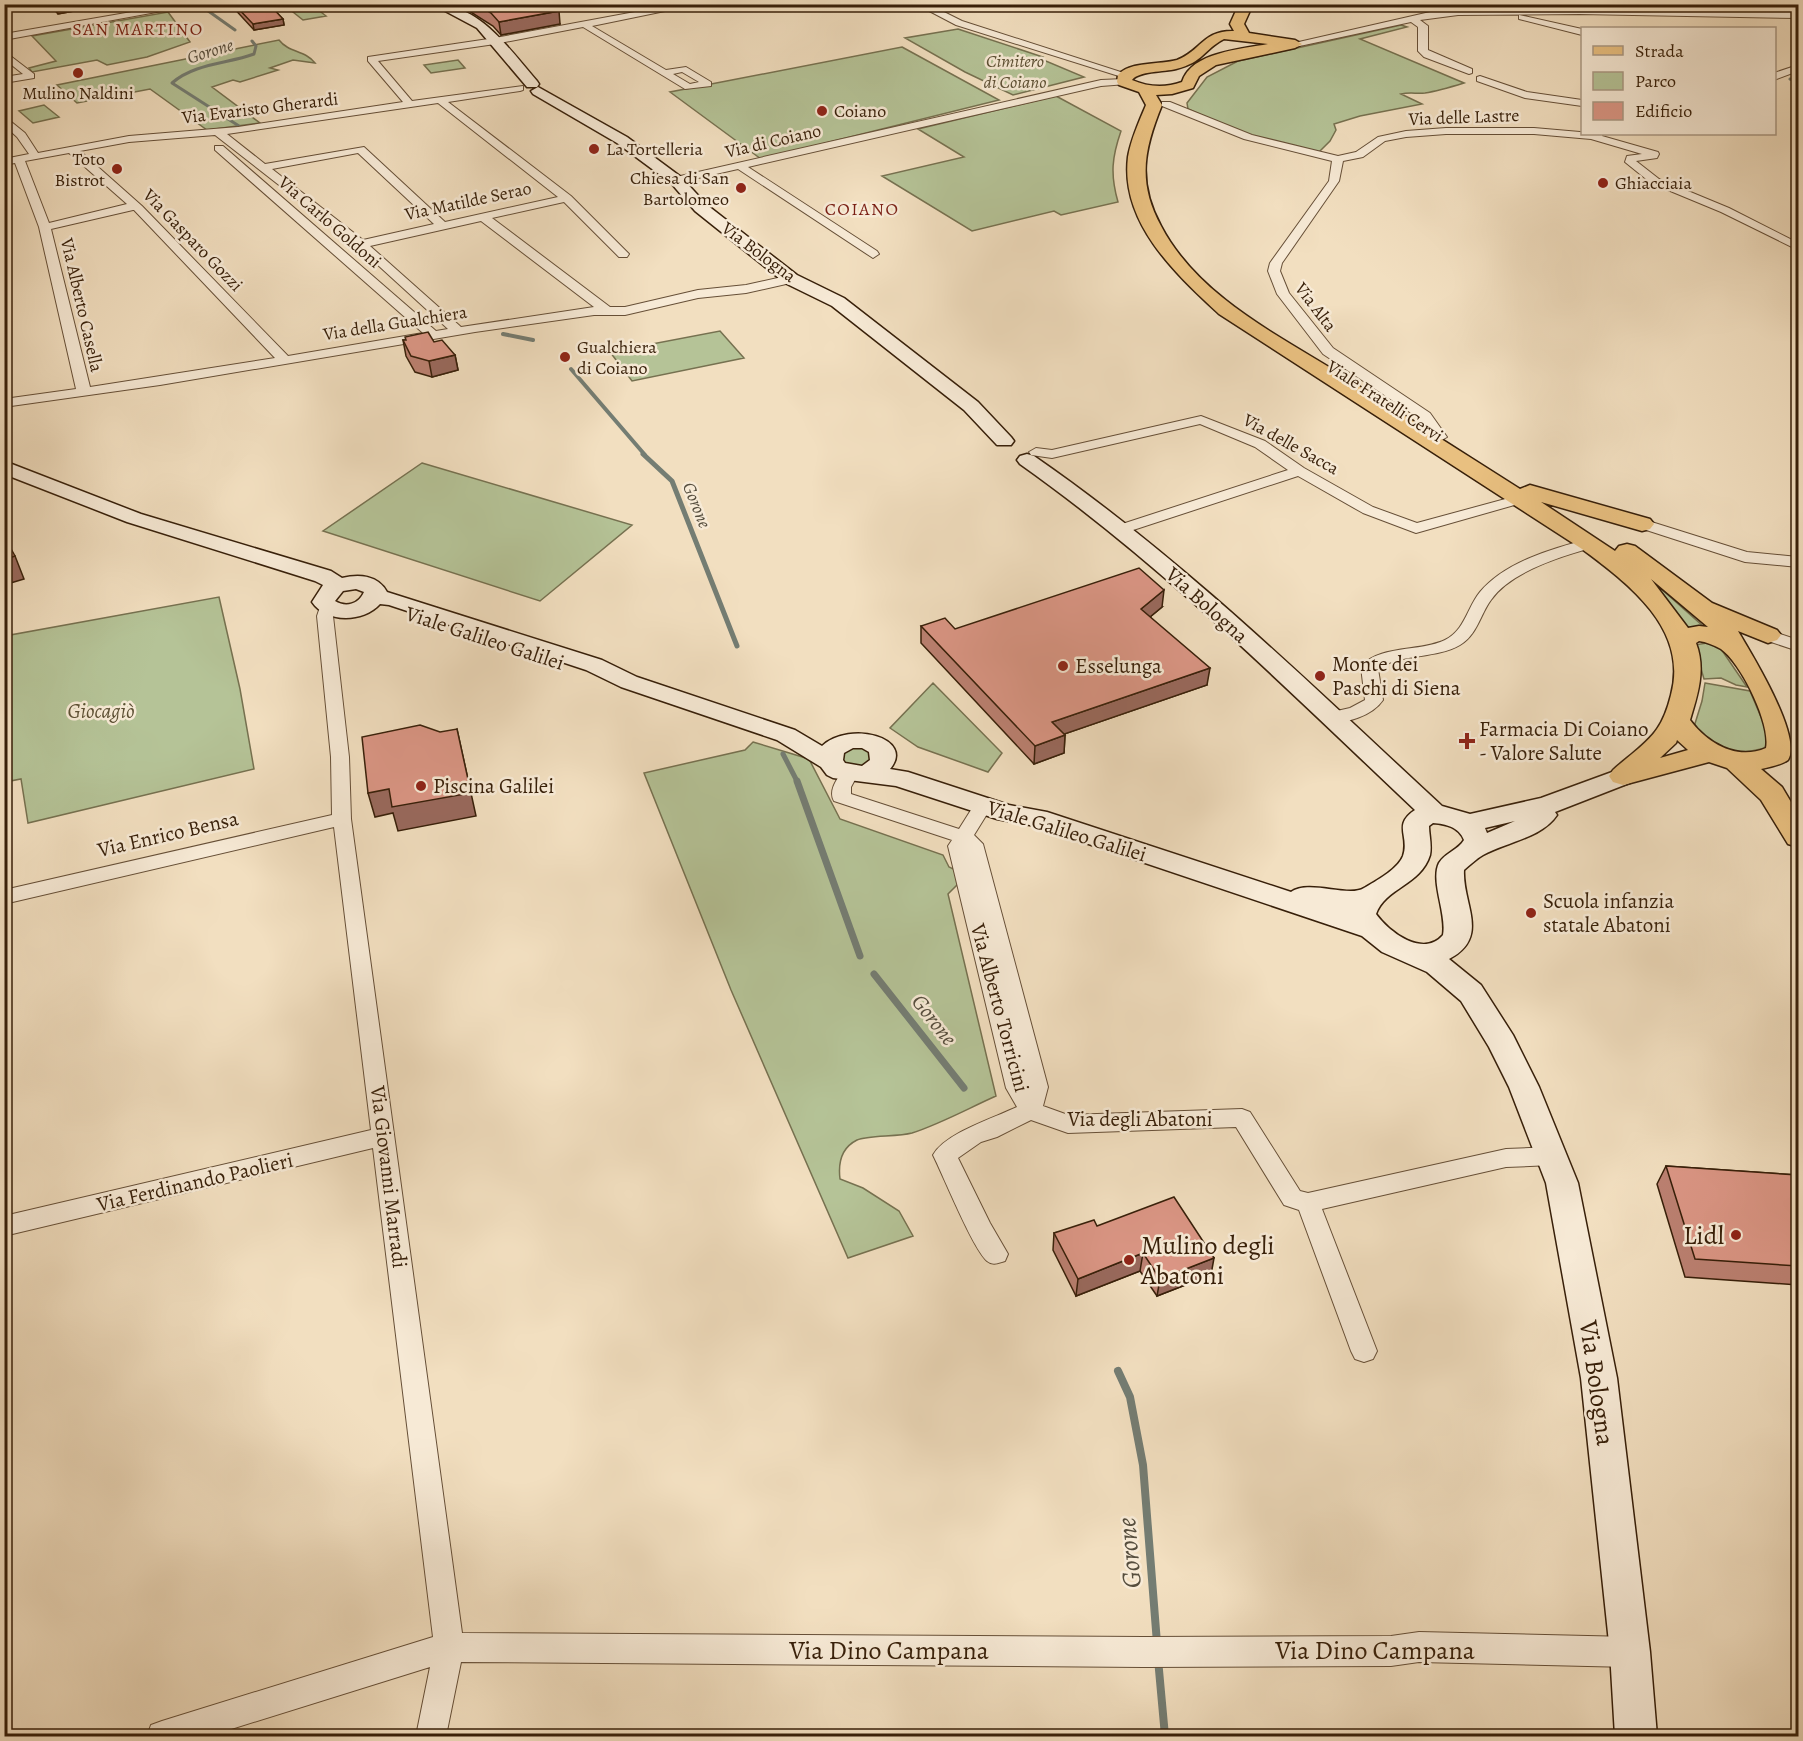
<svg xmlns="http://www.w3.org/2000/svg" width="1803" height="1741" font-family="Alegreya,serif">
  <rect width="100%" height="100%" fill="#f2dfc0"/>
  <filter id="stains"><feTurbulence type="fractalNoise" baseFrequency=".00333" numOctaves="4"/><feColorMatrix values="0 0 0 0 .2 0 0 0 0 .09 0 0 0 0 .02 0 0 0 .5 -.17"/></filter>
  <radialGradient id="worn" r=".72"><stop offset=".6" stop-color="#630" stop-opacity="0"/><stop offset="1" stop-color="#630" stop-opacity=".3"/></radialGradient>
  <!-- green -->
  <path fill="#b5c397" stroke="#767150" stroke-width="1.5" d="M 312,5 L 326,16 L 303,20 L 288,8 Z
    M 168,12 L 190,42 L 147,57 L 107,65 L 97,60 L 32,72 L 29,68 L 56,61 L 32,36 Z
    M 1401,25 L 1407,27 L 1360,39 L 1464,83 C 1451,87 1438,91 1425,93 C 1417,94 1410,92 1401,94 L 1422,104 L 1360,116 L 1334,124 L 1336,130 L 1330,141 L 1318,153 L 1244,134 L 1188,109 L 1187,103 L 1207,77 L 1238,61 Z
    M 958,29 L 1043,57 L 1041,59 L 1084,77 L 1013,95 L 965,72 L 905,38 Z
    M 279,40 C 289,53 305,50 315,63 L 293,60 L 270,68 L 278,70 L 240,82 L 233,80 L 212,87 L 260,123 L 207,130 L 150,89 L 77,103 L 57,85 Z
    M 902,47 L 999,100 L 761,159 L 670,92 Z
    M 458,60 L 465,68 L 431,73 L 424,65 Z
    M 1056,96 L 1121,131 C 1112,157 1110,174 1118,202 L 1061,215 L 1054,211 L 972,231 L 882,176 L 964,157 L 918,129 Z
    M 44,105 L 59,117 L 33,123 L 19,111 Z
    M 720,331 L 744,358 L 632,381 L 610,352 Z
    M 422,463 L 632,525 L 540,601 L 323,531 Z
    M 1649,578 L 1704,627 L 1685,627 Z
    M 219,597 L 240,689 L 254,769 L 28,823 L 21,779 L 5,782 L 5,636 Z
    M 1707,643 L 1719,646 L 1747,687 L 1736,685 L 1721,678 L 1704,679 L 1694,645 Z
    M 933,683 L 1002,753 L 988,772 L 918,747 L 890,728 Z
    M 1705,683 L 1750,691 L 1769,736 L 1765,748 C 1731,757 1721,749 1693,730 L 1702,701 Z
    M 753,742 L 809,759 L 840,819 L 943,855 L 949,867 L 962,873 L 963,879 L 948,894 L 996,1096 C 969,1108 940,1124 912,1133 C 897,1137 868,1135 857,1140 C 841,1148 838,1163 840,1179 L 863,1188 L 899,1211 L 913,1236 L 848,1258 L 731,990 L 644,773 L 745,750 Z
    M 853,746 L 868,749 L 873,758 L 863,766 L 849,766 L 842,762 L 841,752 Z"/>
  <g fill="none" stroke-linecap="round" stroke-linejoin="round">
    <!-- stream-far4 -->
    <path stroke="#747d73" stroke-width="3" d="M 204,8 L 235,30
      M 1790,79 L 1798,82
      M 239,126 L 172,83 C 195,63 227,64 254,54 L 256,46 L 252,41"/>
    <!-- stream-far3 -->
    <path stroke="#747d73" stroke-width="4" d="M 503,334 L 533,340
      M 571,369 L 645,455"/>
    <!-- stream-far2 -->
    <path stroke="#747d73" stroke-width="5" d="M 643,454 L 672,481 L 737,646
      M 783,754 L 798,783"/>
    <!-- stream-far1 -->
    <path stroke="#747d73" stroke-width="7" d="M 797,781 L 860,956
      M 874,974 L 964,1088"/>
    <!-- stream -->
    <path stroke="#747d73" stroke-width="8" d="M 1118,1371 L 1130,1397 L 1143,1465 L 1157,1643
      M 1158,1659 L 1165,1736"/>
    <!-- street casing -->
    <g stroke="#664f37" stroke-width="2">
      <path id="street" d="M 178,4 L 200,4 L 4,40 L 4,34 Z
        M 678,4 L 699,4 L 592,26 L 666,70 L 686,67 L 711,82 L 711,86 L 685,89 L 583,27 L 495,44 L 378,61 L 412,101 L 523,86 L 523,90 L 520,91 L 448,102 L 571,196 L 629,254 L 627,257 L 619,257 L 564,202 L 492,218 L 610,307 L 625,307 L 698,290 L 746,285 L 791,275 L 795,276 L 795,282 L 746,293 L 698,298 L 625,315 L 594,315 L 475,332 L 160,385 L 4,407 L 4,399 L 76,389 L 39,227 L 15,163 L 4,165 L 4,159 L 29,154 L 17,137 L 4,125 L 4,116 L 25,133 L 38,153 L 129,136 L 238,127 L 403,102 L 368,61 L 368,57 L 495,38 ZM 682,72 L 699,82 L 690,84 L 673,74 ZM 438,103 L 558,197 L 445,222 L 364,147 L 265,164 L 227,134 ZM 215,135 L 357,246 L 448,329 L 436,331 L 223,146 L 215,146 L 215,150 L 423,333 L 288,356 L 142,206 L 80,151 L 129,142 ZM 69,153 L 127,204 L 49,223 L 25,161 ZM 358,153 L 434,224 L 363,240 L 272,169 ZM 133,210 L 134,210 L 275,358 L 90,387 L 51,229 ZM 481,221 L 594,307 L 461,327 L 370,246 Z
        M 916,4 L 928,4 L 962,21 L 1130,75 L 1122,77 L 956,25 Z
        M 1580,8 L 1798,12 L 1798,18 L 1580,14 L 1458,15 L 1420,20 L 1428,26 L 1428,50 L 1472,69 L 1472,73 L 1469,74 L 1424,57 L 1418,51 L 1418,27 L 1411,22 L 1295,47 L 1290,44 L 1430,12 L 1458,9 Z
        M 1519,15 L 1582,29 L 1582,35 L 1519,19 Z
        M 4,51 L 34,74 L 34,78 L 4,83 L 4,77 L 23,74 L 4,59 Z
        M 1798,65 L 1798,71 L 1774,80 L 1774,73 Z
        M 1480,76 L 1527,92 L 1582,100 L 1582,106 L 1525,98 L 1477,81 L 1477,77 Z
        M 1124,79 L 1127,80 L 1127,84 L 1101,86 L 748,167 L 877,251 L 879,254 L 873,258 L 738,169 L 676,183 L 671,180 L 676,177 L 1101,80 Z
        M 1162,102 L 1170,102 L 1252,135 L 1338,156 L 1356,152 L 1378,137 L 1406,131 L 1446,128 L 1534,128 L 1603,134 L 1602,136 L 1658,152 L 1659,154 L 1657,158 L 1636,161 L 1659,179 L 1729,208 L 1798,243 L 1798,250 L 1721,212 L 1651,183 L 1625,162 L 1627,156 L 1642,154 L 1591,139 L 1534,134 L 1446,134 L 1406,137 L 1385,141 L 1363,157 L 1343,161 L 1339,181 L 1282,263 L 1280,271 L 1289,293 L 1333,348 L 1430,413 L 1447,437 L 1440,441 L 1435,440 L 1420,419 L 1323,354 L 1277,294 L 1268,271 L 1270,263 L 1329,181 L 1332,161 L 1244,139 L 1162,106 Z
        M 1201,416 L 1265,441 L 1304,468 L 1373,507 L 1417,523 L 1520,495 L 1527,499 L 1525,502 L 1416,533 L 1363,513 L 1298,476 L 1121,534 L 1116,532 L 1113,529 L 1116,526 L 1288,470 L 1255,447 L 1200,424 L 1052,458 L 1031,455 L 1029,452 L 1036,448 L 1052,450 Z
        M 1642,519 L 1747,552 L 1798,557 L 1798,567 L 1745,562 L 1637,527 L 1634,524 Z
        M 1590,539 L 1598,544 L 1595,547 C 1564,555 1510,572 1491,600 C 1480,615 1477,635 1460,645 C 1436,659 1397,654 1378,669 L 1383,700 C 1373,715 1346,725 1328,721 L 1325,717 L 1328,713 L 1350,708 L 1365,700 L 1361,667 C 1377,645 1421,652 1445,640 C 1465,630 1467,608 1480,592 C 1505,562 1553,548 1590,539 Z
        M 327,602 L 335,607 L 333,616 L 349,757 L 351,819 L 462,1633 L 1144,1637 L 1391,1636 L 1419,1632 L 1630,1637 L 1640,1642 L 1645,1652 L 1640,1662 L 1630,1667 L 1419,1662 L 1391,1666 L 1144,1667 L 461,1662 L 446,1736 L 416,1736 L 430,1667 L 209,1736 L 147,1736 L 151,1725 L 162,1721 L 433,1637 L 373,1148 L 4,1236 L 4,1216 L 371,1130 L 334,827 L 4,904 L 4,890 L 332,815 L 331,757 L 317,616 L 321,604 Z
        M 1768,630 L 1798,640 L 1798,651 L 1762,639 L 1760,635 Z
        M 849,768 L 855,770 L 858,774 L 851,787 L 851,794 L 959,829 L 976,802 L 990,802 L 992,806 L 974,835 L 983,844 L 1048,1087 L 1043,1106 L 1068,1115 L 1242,1109 L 1250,1112 L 1300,1191 L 1308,1193 L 1506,1149 L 1552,1147 L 1560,1149 L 1564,1156 L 1560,1163 L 1552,1165 L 1506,1167 L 1322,1209 L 1377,1351 L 1373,1359 L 1364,1362 L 1355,1359 L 1351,1351 L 1299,1210 L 1284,1205 L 1236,1127 L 1068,1133 L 1031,1120 L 997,1137 L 981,1142 L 958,1158 L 990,1223 L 1008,1254 L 1005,1261 C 998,1263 993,1266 987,1261 C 972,1247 944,1177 933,1155 C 945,1133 994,1118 1017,1107 L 1006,1088 L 948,846 L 952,840 L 834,801 C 828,791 837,779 843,770 Z"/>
    </g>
    <!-- secondary casing -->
    <g stroke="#371f09" stroke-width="3">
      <path id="secondary" d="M 432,4 C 480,4 508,48 537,81 L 539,84 L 537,87 L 527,87 L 477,28 Z
        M 538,87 L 627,137 L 681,177 L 707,205 L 797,275 L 844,298 L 978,402 L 1011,437 L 1014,441 L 1011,445 L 997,445 L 964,410 L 832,306 L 785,283 L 695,211 L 671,183 L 617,143 L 533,94 L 531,91 Z
        M 1027,454 L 1034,456 C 1182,558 1311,685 1442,806 L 1470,814 L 1541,798 L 1623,768 L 1632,770 L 1636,776 L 1632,782 L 1555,812 L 1557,815 C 1542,838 1506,842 1483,855 C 1476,859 1470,865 1464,870 C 1462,904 1491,937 1449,959 L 1481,985 L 1513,1035 L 1539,1087 L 1578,1183 L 1617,1378 L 1650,1652 L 1657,1736 L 1615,1736 L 1610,1652 L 1581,1378 L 1546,1183 L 1509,1087 L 1489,1047 L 1461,1001 L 1427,972 L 1382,952 L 1362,936 L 1035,826 L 997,819 L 896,786 L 833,778 L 827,775 L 821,767 L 777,740 L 621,687 L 586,670 L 389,605 L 380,604 C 363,623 326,623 312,602 L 323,585 L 315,581 L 127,522 L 4,474 L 4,461 L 141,514 L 331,571 L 342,578 C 359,574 378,575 387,592 L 602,660 L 637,677 L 795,730 L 822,746 C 850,720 916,738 890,769 L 908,772 L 1009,805 L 1047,812 L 1291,892 C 1309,879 1349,898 1364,888 C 1376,881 1398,869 1403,856 C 1410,836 1392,825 1415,810 C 1288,690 1163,565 1020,464 L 1017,460 L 1020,456 ZM 356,589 L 364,592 C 359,604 346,608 335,601 L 343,591 ZM 853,748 L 862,748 L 869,752 L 870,760 L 862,766 L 845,763 L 843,760 L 844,753 ZM 1515,821 L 1487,833 L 1485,828 ZM 1433,823 C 1446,824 1459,827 1464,840 C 1458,850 1445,853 1439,863 C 1430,881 1447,914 1443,935 C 1423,958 1389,932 1376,914 C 1385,888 1421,885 1430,855 C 1432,845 1429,835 1429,826 Z"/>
    </g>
    <!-- primary casing -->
    <g stroke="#371f09" stroke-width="3">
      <path id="primary" d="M 1239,4 L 1253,4 L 1244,24 L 1249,33 L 1295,40 L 1302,44 L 1295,48 L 1216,65 L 1199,76 L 1193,88 L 1172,94 L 1156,95 L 1162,105 C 1144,149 1137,182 1161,226 C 1198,297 1280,336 1345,377 C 1403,415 1462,452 1520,489 L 1530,485 L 1650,519 L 1654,524 L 1650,529 L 1642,531 L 1541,502 L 1615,551 L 1619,546 L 1627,544 L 1635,546 L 1712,603 L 1777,630 L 1781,635 L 1777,640 L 1768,643 L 1738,631 C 1751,653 1803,737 1788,760 C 1781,765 1770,767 1761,769 L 1782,787 L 1798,814 L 1798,847 L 1788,844 L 1761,800 L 1727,768 L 1709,762 L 1623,785 L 1613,782 L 1609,776 L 1613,770 C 1626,758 1647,744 1657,729 C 1664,719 1668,707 1671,695 C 1689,629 1629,584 1582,549 L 1219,314 C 1176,274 1120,223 1128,157 C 1131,139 1139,122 1146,105 L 1139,92 L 1119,85 L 1117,82 L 1118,75 C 1130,61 1160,65 1177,60 C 1201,51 1203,30 1234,31 L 1230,24 ZM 1224,39 L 1268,44 C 1242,49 1191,52 1182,82 C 1165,88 1148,87 1132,80 C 1138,71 1165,72 1176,69 C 1204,62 1203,50 1224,39 ZM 1651,579 L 1708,627 L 1699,626 L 1688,628 ZM 1699,641 C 1706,642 1714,645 1721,649 C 1741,663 1771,724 1766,748 C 1737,761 1707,743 1690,720 C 1698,694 1706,669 1696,643 ZM 1677,740 L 1688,750 L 1660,758 L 1676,743 Z"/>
    </g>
    <!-- street -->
    <use href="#street" fill="#f7ead6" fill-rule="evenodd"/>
    <!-- secondary -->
    <use href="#secondary" fill="#f7ead6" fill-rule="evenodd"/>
    <!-- primary -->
    <use href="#primary" fill="#e9c080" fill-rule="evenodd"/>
  </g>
  <!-- wall -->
  <path fill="#bc8172" stroke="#371f09" stroke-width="1.5" d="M 49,4 L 113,4 L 58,14 Z
    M 230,4 L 301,4 L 273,9 L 283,19 L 284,25 L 254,30 Z
    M 458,4 L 548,4 L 560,24 L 501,35 L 493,26 Z
    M 403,340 L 434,342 L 455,355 L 458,370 L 432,377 L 415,372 L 406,356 Z
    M 1162,607 L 1150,617 L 1207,685 L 1064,734 L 1065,735 L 1064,753 L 1034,764 L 921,643 L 921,626 L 955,629 Z
    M 1666,1166 L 1798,1175 L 1798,1285 L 1685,1277 L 1657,1184 Z
    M 1097,1226 L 1211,1275 L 1157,1296 L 1140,1271 L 1076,1296 L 1053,1250 L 1054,1233 Z"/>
  <!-- shaded-wall -->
  <path fill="#99695d" stroke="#371f09" stroke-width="1.5" d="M 76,4 L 113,4 L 58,14 L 56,8 Z
    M 268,4 L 301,4 L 269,10 Z
    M 559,11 L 560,24 L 501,35 L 499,22 Z
    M 283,19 L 284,25 L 254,30 L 253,24 Z
    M 455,355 L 458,370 L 432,377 L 429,361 Z
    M 15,556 L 24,579 L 4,585 L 4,559 Z
    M 1164,590 L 1162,607 L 1139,626 L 1141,609 Z
    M 1210,668 L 1207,685 L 1050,739 L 1052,722 Z
    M 457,729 L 476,816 L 398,831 L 393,813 L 375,817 L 368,793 Z
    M 1065,735 L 1064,753 L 1034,764 L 1035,746 Z
    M 1143,1253 L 1140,1271 L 1076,1296 L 1078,1279 Z
    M 1214,1258 L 1211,1275 L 1157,1296 L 1160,1279 Z"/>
  <!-- building -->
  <path fill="#db9685" stroke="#371f09" stroke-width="1.5" d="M 53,4 L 76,4 L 56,8 Z
    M 234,4 L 269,4 L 283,19 L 253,24 Z
    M 476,4 L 548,4 L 559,11 L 499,22 L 491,13 Z
    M 428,332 L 434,342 L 442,340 L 455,355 L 429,361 L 411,356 L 403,340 L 406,340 L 405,337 Z
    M 4,540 L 6,540 L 15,556 L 4,559 Z
    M 1139,568 L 1164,590 L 1141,609 L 1210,668 L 1052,722 L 1065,735 L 1035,746 L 921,626 L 945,618 L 955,629 Z
    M 420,725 L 440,732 L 457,729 L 471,793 L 392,807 L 389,789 L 368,793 L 362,737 Z
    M 1666,1166 L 1798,1175 L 1798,1266 L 1695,1259 Z
    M 1174,1197 L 1214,1258 L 1160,1279 L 1143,1253 L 1078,1279 L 1054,1233 L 1094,1220 L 1097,1226 Z"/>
  <!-- markers -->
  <g fill="#8f2418" stroke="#f7ead6" stroke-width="2">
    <circle cx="78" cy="73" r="6"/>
    <circle cx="822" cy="111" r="6"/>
    <circle cx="594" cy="149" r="6"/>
    <circle cx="117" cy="169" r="6"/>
    <circle cx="1603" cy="183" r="6"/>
    <circle cx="741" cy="188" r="6"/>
    <circle cx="565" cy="357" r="6"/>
    <circle cx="1063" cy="666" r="6"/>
    <circle cx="1320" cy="676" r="6"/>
    <path d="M1464 732h6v6h6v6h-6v6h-6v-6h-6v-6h6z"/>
    <circle cx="421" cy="786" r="6"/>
    <circle cx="1531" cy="913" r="6"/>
    <circle cx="1736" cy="1235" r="6"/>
    <circle cx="1129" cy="1260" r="6"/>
  </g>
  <g text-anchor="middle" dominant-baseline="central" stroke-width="5" stroke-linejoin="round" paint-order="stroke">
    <!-- far-neighbourhood labels -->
    <g font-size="18" letter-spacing="1.5" fill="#7a1f14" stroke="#f7ead6">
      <text x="138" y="29">SAN MARTINO</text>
      <text x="862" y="209">COIANO</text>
    </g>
    <!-- far-water labels -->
    <g font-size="18" font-style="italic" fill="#564e3e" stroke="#f7ead6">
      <text transform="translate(210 51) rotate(-17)">Gorone</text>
      <text transform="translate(697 505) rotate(68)">Gorone</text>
    </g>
    <!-- far-park labels -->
    <g font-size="18" font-style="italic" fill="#5d5034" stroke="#f7ead6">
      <text x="1015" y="61">Cimitero<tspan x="1015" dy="21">di Coiano</tspan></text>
    </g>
    <!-- far-poi labels -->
    <g font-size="18" fill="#371f09" stroke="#f7ead6" text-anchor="start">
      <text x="78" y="93" text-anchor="middle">Mulino Naldini</text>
      <text x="834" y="111">Coiano</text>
      <text x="606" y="149">La Tortelleria</text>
      <text x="105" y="159" text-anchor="end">Toto<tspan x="105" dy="21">Bistrot</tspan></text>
      <text x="729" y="178" text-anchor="end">Chiesa di San<tspan x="729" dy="21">Bartolomeo</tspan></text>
      <text x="1615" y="183">Ghiacciaia</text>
      <text x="577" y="347">Gualchiera<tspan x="577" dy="21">di Coiano</tspan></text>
    </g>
    <!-- far-street labels -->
    <g font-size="18" fill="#371f09" stroke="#f7ead6">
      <text transform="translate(260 108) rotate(-7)">Via Evaristo Gherardi</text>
      <text transform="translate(1464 117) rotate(-2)">Via delle Lastre</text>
      <text transform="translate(773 141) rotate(-13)">Via di Coiano</text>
      <text transform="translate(468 201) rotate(-12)">Via Matilde Serao</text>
      <text transform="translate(330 222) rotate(41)">Via Carlo Goldoni</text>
      <text transform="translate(193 240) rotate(46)">Via Gasparo Gozzi</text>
      <text transform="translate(759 252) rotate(37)">Via Bologna</text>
      <text transform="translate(82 305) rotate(77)">Via Alberto Casella</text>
      <text transform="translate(1316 307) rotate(53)">Via Alta</text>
      <text transform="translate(395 323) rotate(-9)">Via della Gualchiera</text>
      <text transform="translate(1385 401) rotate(33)">Viale Fratelli Cervi</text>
      <text transform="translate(1291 444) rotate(29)">Via delle Sacca</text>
    </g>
    <!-- street labels -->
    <g font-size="21" fill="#371f09" stroke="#f7ead6">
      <text transform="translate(1207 605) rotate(42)">Via Bologna</text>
      <text transform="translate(485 638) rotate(18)">Viale Galileo Galilei</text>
      <text transform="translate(1067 831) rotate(17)">Viale Galileo Galilei</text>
      <text transform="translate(168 834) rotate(-13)">Via Enrico Bensa</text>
      <text transform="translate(1000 1008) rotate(75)">Via Alberto Torricini</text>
      <text x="1140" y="1119">Via degli Abatoni</text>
      <text transform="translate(389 1177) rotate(83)">Via Giovanni Marradi</text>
      <text transform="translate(195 1182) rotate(-13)">Via Ferdinando Paolieri</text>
    </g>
    <!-- poi labels -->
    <g font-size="21" fill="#371f09" stroke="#f7ead6" text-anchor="start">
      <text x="1332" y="664">Monte dei<tspan x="1332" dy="24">Paschi di Siena</tspan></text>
      <text x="1075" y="666">Esselunga</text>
      <text x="1479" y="729">Farmacia Di Coiano<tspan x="1479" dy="24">- Valore Salute</tspan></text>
      <text x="433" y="786">Piscina Galilei</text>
      <text x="1543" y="901">Scuola infanzia<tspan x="1543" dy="24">statale Abatoni</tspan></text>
    </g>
    <!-- park labels -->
    <g font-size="21" font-style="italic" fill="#5d5034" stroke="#f7ead6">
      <text x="101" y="711">Giocagiò</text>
    </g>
    <!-- water labels -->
    <g font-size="22" font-style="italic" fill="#564e3e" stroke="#f7ead6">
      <text transform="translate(934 1020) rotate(52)">Gorone</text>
    </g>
    <!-- near-poi labels -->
    <g font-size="26" fill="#371f09" stroke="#f7ead6" text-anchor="end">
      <text x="1724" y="1235">Lidl</text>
      <text x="1141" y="1245" text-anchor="start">Mulino degli<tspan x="1141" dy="30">Abatoni</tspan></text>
    </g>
    <!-- near-street labels -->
    <g font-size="26" fill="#371f09" stroke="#f7ead6">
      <text transform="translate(1597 1383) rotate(82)">Via Bologna</text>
      <text x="889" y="1650">Via Dino Campana</text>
      <text x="1375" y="1650">Via Dino Campana</text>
    </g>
    <!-- near-water labels -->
    <g font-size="27" font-style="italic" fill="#564e3e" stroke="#f7ead6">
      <text transform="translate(1129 1553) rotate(-95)">Gorone</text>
    </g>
  </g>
  <!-- margin -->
  <rect width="1803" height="1741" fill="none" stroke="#f2dfc0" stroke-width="24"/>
  <rect x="6" y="6" width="1791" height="1729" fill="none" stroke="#371f09" stroke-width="3"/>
  <rect x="12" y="12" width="1779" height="1717" fill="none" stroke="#371f09" stroke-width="1.5"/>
  <!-- legend -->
  <rect x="1581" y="27" width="195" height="108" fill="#f7ead6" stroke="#aa9984" stroke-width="1.5"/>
  <rect x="1593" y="46" width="30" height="9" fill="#e9c080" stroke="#aa9984" stroke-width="1.5"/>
  <text x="1635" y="57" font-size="18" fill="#371f09">Strada</text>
  <rect x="1593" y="72" width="30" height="18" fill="#b5c397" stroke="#aa9984" stroke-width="1.5"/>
  <text x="1635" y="87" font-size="18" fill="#371f09">Parco</text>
  <rect x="1593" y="102" width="30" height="18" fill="#db9685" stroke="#aa9984" stroke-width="1.5"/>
  <text x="1635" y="117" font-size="18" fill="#371f09">Edificio</text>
  <rect width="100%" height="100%" filter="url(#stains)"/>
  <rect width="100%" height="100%" fill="url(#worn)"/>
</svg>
